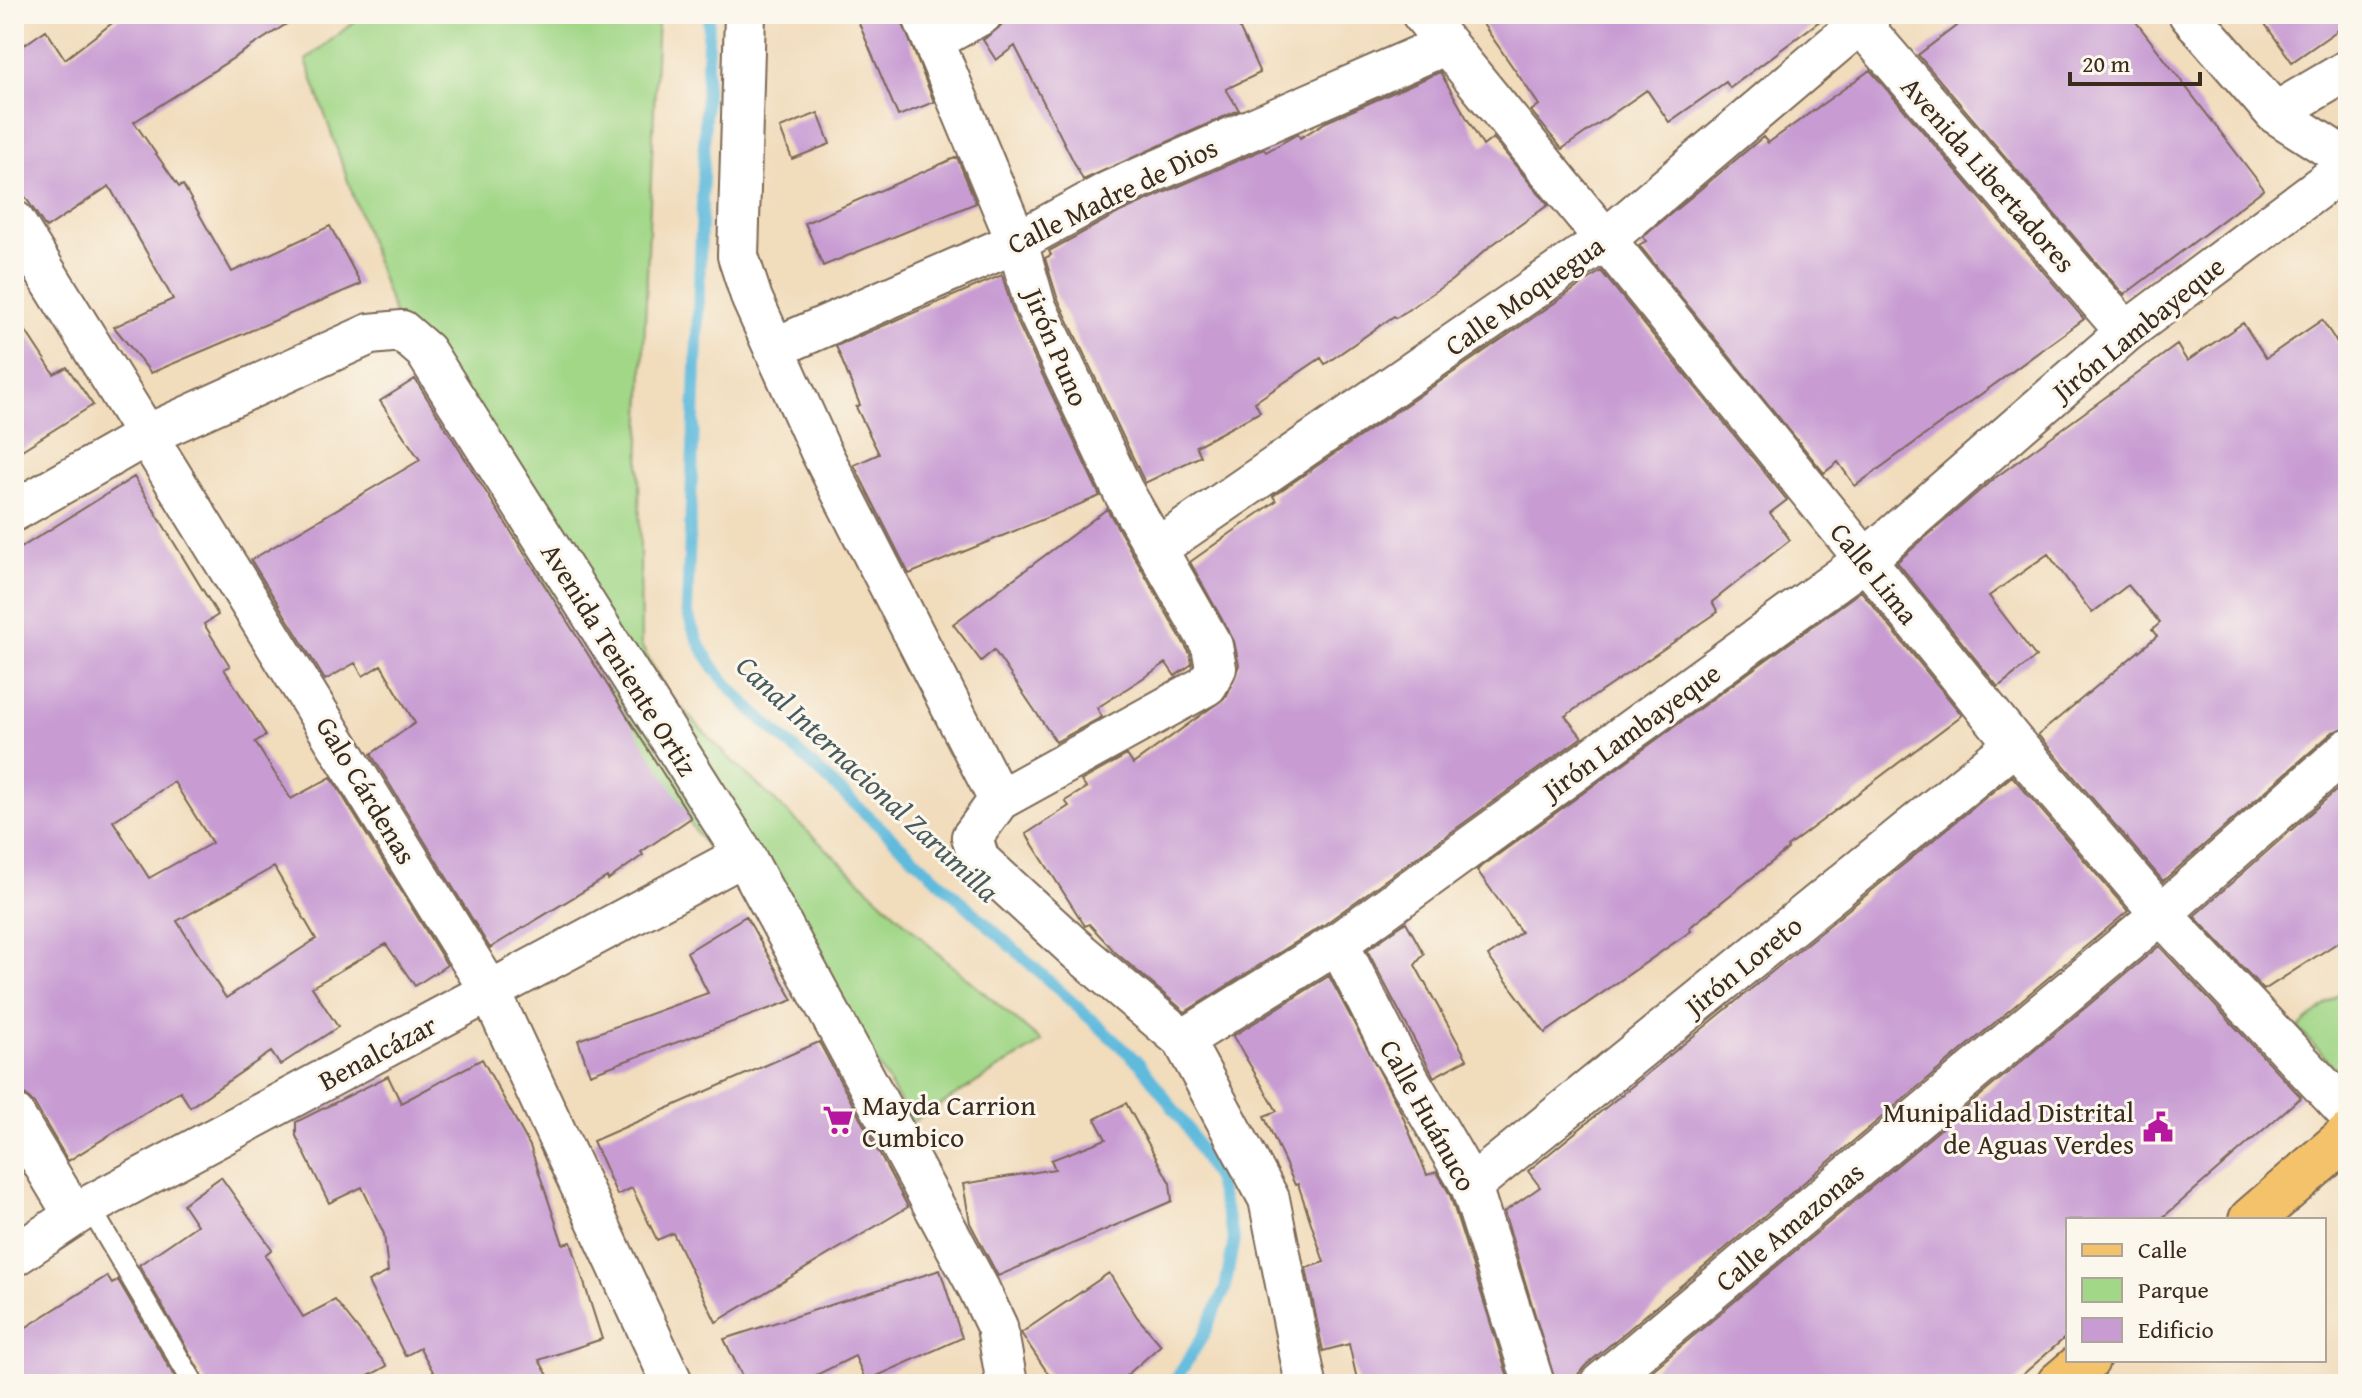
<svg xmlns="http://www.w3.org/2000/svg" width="2362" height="1398" font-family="'Gentium Book Plus',serif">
  <rect width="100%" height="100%" fill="#fbf7ec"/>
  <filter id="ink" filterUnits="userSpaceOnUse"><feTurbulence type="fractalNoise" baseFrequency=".0125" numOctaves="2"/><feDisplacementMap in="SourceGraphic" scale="16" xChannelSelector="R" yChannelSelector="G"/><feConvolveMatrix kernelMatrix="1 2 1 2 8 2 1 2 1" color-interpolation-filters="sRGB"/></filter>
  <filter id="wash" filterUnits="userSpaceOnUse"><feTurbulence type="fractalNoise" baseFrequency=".006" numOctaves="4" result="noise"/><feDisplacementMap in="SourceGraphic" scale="32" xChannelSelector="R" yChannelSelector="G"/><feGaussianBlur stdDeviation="1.8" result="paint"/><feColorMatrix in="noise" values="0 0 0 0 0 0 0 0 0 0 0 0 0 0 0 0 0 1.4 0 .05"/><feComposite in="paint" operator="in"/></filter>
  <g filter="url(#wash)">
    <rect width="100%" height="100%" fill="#f1dcbc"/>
    <!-- green -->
    <path fill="#a2d788" stroke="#6e8053" stroke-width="2" d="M 364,14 L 658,14 L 639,465 L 641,645 L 668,694 L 728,757 L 942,957 L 1042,1042 L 912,1122 L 786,910 L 709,850 L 595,688 L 497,489 L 398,325 L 306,60 Z
      M 2348,986 L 2348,1082 L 2298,1028 Z"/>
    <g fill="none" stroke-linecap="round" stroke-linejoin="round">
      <!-- stream -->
      <path stroke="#5fbadc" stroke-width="12" d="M 709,14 L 687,611 C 699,655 723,682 755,713 L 1140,1064 L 1187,1127 L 1216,1179 L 1234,1239 L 1225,1289 L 1203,1336 L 1173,1384"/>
    </g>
    <g id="blocks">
      <!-- building -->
      <path fill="#c89cd3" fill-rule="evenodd" d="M 124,14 L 302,14 L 134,122 L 179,187 L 183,185 L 232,272 L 330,226 L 361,284 L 151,373 L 114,327 L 173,299 L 109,186 L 46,228 L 14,180 L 14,52 L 46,30 L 65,59 Z
        M 855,14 L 899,14 L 934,102 L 898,116 Z
        M 1005,14 L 1233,14 L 1260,73 L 1226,89 L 1239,110 L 1083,180 L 1015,46 L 996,60 L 983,40 L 1001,26 Z
        M 1476,14 L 1829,14 L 1730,88 L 1726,82 L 1669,122 L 1647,90 L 1562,149 L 1531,111 L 1539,105 Z
        M 1972,14 L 2130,14 L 2264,189 L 2124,295 L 1918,55 Z
        M 2258,14 L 2348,14 L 2348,23 L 2292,62 Z
        M 1870,70 L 2084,319 L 1855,486 L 1838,462 L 1824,473 L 1639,245 L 1646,241 L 1643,237 L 1763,137 L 1768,143 Z
        M 1440,72 L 1483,146 L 1493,138 L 1548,205 L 1489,247 L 1452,280 L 1396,318 L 1394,316 L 1325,364 L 1321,358 L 1255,402 L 1260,412 L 1196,446 L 1201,456 L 1145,483 L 1057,297 L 1045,258 L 1051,255 L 1049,251 L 1120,212 L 1264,149 L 1266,152 L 1298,134 L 1300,138 L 1326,122 Z
        M 818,113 L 830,144 L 792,159 L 780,128 Z
        M 957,157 L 976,203 L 823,266 L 805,223 Z
        M 1601,271 L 1787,500 L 1770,513 L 1790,540 L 1712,602 L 1718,612 L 1565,716 L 1582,737 L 1325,924 L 1185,1012 L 1115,952 L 1089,924 L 1085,926 L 1026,834 L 1069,806 L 1065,801 L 1086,788 L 1081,781 L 1127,755 L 1133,764 L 1227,696 L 1239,665 L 1234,641 L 1190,562 L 1276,501 L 1273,496 Z
        M 1002,275 L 1014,315 L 1100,496 L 909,574 L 854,465 L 879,454 L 856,407 L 860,405 L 836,346 Z
        M 14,313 L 54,374 L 67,367 L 93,405 L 14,455 Z
        M 2322,320 L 2348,359 L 2348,727 L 2333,732 L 2163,881 L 2038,735 L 2157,636 L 2152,630 L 2160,623 L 2128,585 L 2092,613 L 2048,554 L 1989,596 L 2036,657 L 1998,687 L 1897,562 L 1992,480 L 2177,345 L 2187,361 L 2243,323 L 2266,358 Z
        M 415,379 L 691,818 L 641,852 L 643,855 L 608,880 L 607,877 L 490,948 L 371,754 L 415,723 L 381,665 L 363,676 L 355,663 L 325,680 L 251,560 L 420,460 L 380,401 Z
        M 134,477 L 218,615 L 204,624 L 230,666 L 224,669 L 266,735 L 255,742 L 291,799 L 331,777 L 447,965 L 415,986 L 386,944 L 312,987 L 338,1027 L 280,1065 L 271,1052 L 190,1107 L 180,1091 L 68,1161 L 34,1103 L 26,1095 L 14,1092 L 14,552 ZM 174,782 L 212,843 L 149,878 L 113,821 ZM 274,867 L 316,939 L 226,998 L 177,921 Z
        M 1107,509 L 1190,654 L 1192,664 L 1175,676 L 1166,663 L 1097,708 L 1102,717 L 1056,742 L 994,650 L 981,661 L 953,624 Z
        M 1861,591 L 1962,715 L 1787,847 L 1788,849 L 1689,928 L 1691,931 L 1545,1033 L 1488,956 L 1521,932 L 1477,870 Z
        M 2012,776 L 2128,911 L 1585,1366 L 1570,1384 L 1556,1384 L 1504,1212 L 1540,1187 L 1528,1171 Z
        M 2348,780 L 2348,936 L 2264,990 L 2194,916 Z
        M 746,916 L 793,1000 L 590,1074 L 578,1040 L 708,993 L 687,952 Z
        M 1406,922 L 1424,954 L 1415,965 L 1467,1059 L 1434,1077 L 1367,950 Z
        M 2159,946 L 2301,1097 L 2160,1220 L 2068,1220 L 2068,1335 L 2012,1384 L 1636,1384 Z
        M 1329,976 L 1401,1112 L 1427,1175 L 1437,1172 L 1450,1195 L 1510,1384 L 1358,1384 L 1349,1344 L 1323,1351 L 1306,1268 L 1324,1262 L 1298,1184 L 1295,1185 L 1264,1116 L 1277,1111 L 1233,1036 Z
        M 819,1042 L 908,1207 L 716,1322 L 673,1233 L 657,1240 L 632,1188 L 617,1195 L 593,1141 Z
        M 482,1059 L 530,1146 L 563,1244 L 571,1242 L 602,1339 L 539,1360 L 553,1384 L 440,1384 L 420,1348 L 405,1356 L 368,1282 L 388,1272 L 384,1234 L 362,1187 L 329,1203 L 296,1136 L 296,1122 L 388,1076 L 401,1103 Z
        M 1126,1103 L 1170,1183 L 1172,1201 L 998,1276 L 970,1223 L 963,1184 L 1055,1169 L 1051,1160 L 1106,1139 L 1095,1119 Z
        M 221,1177 L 272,1249 L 265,1255 L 303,1317 L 335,1300 L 387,1366 L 354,1384 L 207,1384 L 139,1265 L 197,1225 L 183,1204 Z
        M 940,1270 L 962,1338 L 866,1381 L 855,1356 L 798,1384 L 746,1384 L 724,1339 Z
        M 1109,1273 L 1137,1317 L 1161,1345 L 1117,1384 L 1055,1384 L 1021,1333 Z
        M 107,1276 L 112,1284 L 118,1280 L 179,1384 L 14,1384 L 14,1335 Z"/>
    </g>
  </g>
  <g filter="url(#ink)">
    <use href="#blocks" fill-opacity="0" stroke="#7b6855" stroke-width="2"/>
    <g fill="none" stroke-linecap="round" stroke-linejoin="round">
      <!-- service casing -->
      <g stroke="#7b6855" stroke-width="24">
        <path id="service" d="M 89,1206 L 194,1384"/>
      </g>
      <!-- minor casing -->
      <g stroke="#7b6855" stroke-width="44">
        <path id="minor" d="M 745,14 L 738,256 L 752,299 L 821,452 L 999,800
          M 922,14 L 1017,242 L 1035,305 L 1123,491 L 1212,646 L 1216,668 L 1207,685 L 999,800 L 972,837 L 979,860 L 1079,952 L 1183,1040 L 1269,1199 L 1306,1384
          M 1422,14 L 2015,744 L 2161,914 L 2348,1113
          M 1852,14 L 2126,332
          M 2189,14 L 2275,113 L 2348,160
          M 935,40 L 982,14
          M 2275,113 L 2348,70
          M 14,221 L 490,991 L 673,1384
          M 777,347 L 1017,242 L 1110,191 L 1447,44
          M 14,511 L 149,434 L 370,334 L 402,331 L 425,351 L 744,855 L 979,1289 L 997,1327 L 1007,1384
          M 1156,549 L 1606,239 L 1871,14
          M 1338,943 L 1393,1052 L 1471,1186 L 1534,1384
          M 1183,1040 L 1338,943 L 1865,560 L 2126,332 L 2348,166
          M 14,1115 L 74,1215
          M 1471,1186 L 2015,744
          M 14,1256 L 89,1206 L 744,855
          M 1600,1384 L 2161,914 L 2348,749"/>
      </g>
      <!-- primary casing -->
      <g stroke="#7b6855" stroke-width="48">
        <path id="primary" d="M 2251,1220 L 2348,1136
          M 2059,1384 L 2087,1360"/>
      </g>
      <!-- service -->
      <use href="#service" stroke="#fff" stroke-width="20"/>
      <!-- minor -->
      <use href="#minor" stroke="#fff" stroke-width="40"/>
      <!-- primary -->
      <use href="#primary" stroke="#f3c26a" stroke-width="44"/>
    </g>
  </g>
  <!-- icons -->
  <defs>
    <g id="supermarket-bare" transform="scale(2.4)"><path d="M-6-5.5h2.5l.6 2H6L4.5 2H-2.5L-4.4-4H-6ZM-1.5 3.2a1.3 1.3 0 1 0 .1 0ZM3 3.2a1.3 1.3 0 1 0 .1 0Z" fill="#b5179e" stroke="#fbf7ec" stroke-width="2.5" paint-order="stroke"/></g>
    <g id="civic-bare" transform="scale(2.4)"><path d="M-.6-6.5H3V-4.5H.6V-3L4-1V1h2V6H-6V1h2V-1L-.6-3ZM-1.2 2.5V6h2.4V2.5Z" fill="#b5179e" stroke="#fbf7ec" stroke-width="2.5" paint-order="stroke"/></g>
  </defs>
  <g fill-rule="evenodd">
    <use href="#supermarket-bare" x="838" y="1120"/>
    <use href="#civic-bare" x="2158" y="1127"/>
  </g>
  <g text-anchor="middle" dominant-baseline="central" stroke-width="6" stroke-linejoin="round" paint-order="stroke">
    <!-- street labels -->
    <g font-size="28" fill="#3b2a1e" stroke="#fbf7ec">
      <text transform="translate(1989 174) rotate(49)">Avenida Libertadores</text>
      <text transform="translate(1112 195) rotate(-26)">Calle Madre de Dios</text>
      <text transform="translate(1524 295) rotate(-35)">Calle Moquegua</text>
      <text transform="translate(2138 328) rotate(-39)">Jirón Lambayeque</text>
      <text transform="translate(1057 347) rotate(67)">Jirón Puno</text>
      <text transform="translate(1875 573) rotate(51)">Calle Lima</text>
      <text transform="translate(620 659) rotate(58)">Avenida Teniente Ortiz</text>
      <text transform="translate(1631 731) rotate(-36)">Jirón Lambayeque</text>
      <text transform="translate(367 790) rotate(59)">Galo Cárdenas</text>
      <text transform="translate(1743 965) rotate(-39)">Jirón Loreto</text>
      <text transform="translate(377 1052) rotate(-28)">Benalcázar</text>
      <text transform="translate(1429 1115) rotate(61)">Calle Huánuco</text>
      <text transform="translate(1789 1226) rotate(-40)">Calle Amazonas</text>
    </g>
    <!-- poi labels -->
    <g font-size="28" fill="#3b2a1e" stroke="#fbf7ec" text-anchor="start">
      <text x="862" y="1104">Mayda Carrion<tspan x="862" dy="32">Cumbico</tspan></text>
      <text x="2134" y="1111" text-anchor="end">Munipalidad Distrital<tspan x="2134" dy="32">de Aguas Verdes</tspan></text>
    </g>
    <!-- water labels -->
    <g font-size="30" font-style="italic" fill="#485c60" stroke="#fbf7ec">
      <text transform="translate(868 778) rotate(43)">Canal Internacional Zarumilla</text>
    </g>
  </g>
  <!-- margin -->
  <rect width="2362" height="1398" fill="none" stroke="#fbf7ec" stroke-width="48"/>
  <!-- legend -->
  <rect x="2066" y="1218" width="260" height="144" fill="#fbf7ec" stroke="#aea59a" stroke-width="2"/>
  <rect x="2082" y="1244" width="40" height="12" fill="#f3c26a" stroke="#aea59a" stroke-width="2"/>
  <text x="2138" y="1258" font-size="24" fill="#3b2a1e">Calle</text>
  <rect x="2082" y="1278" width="40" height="24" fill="#a2d788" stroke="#aea59a" stroke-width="2"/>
  <text x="2138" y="1298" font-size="24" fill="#3b2a1e">Parque</text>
  <rect x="2082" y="1318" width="40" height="24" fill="#c89cd3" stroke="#aea59a" stroke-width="2"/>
  <text x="2138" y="1338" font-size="24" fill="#3b2a1e">Edificio</text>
  <!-- scale -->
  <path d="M2070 72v12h130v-12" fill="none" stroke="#3b2a1e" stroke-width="4"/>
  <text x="2082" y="72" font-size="24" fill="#3b2a1e" stroke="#fbf7ec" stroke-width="6" paint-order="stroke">20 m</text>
</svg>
